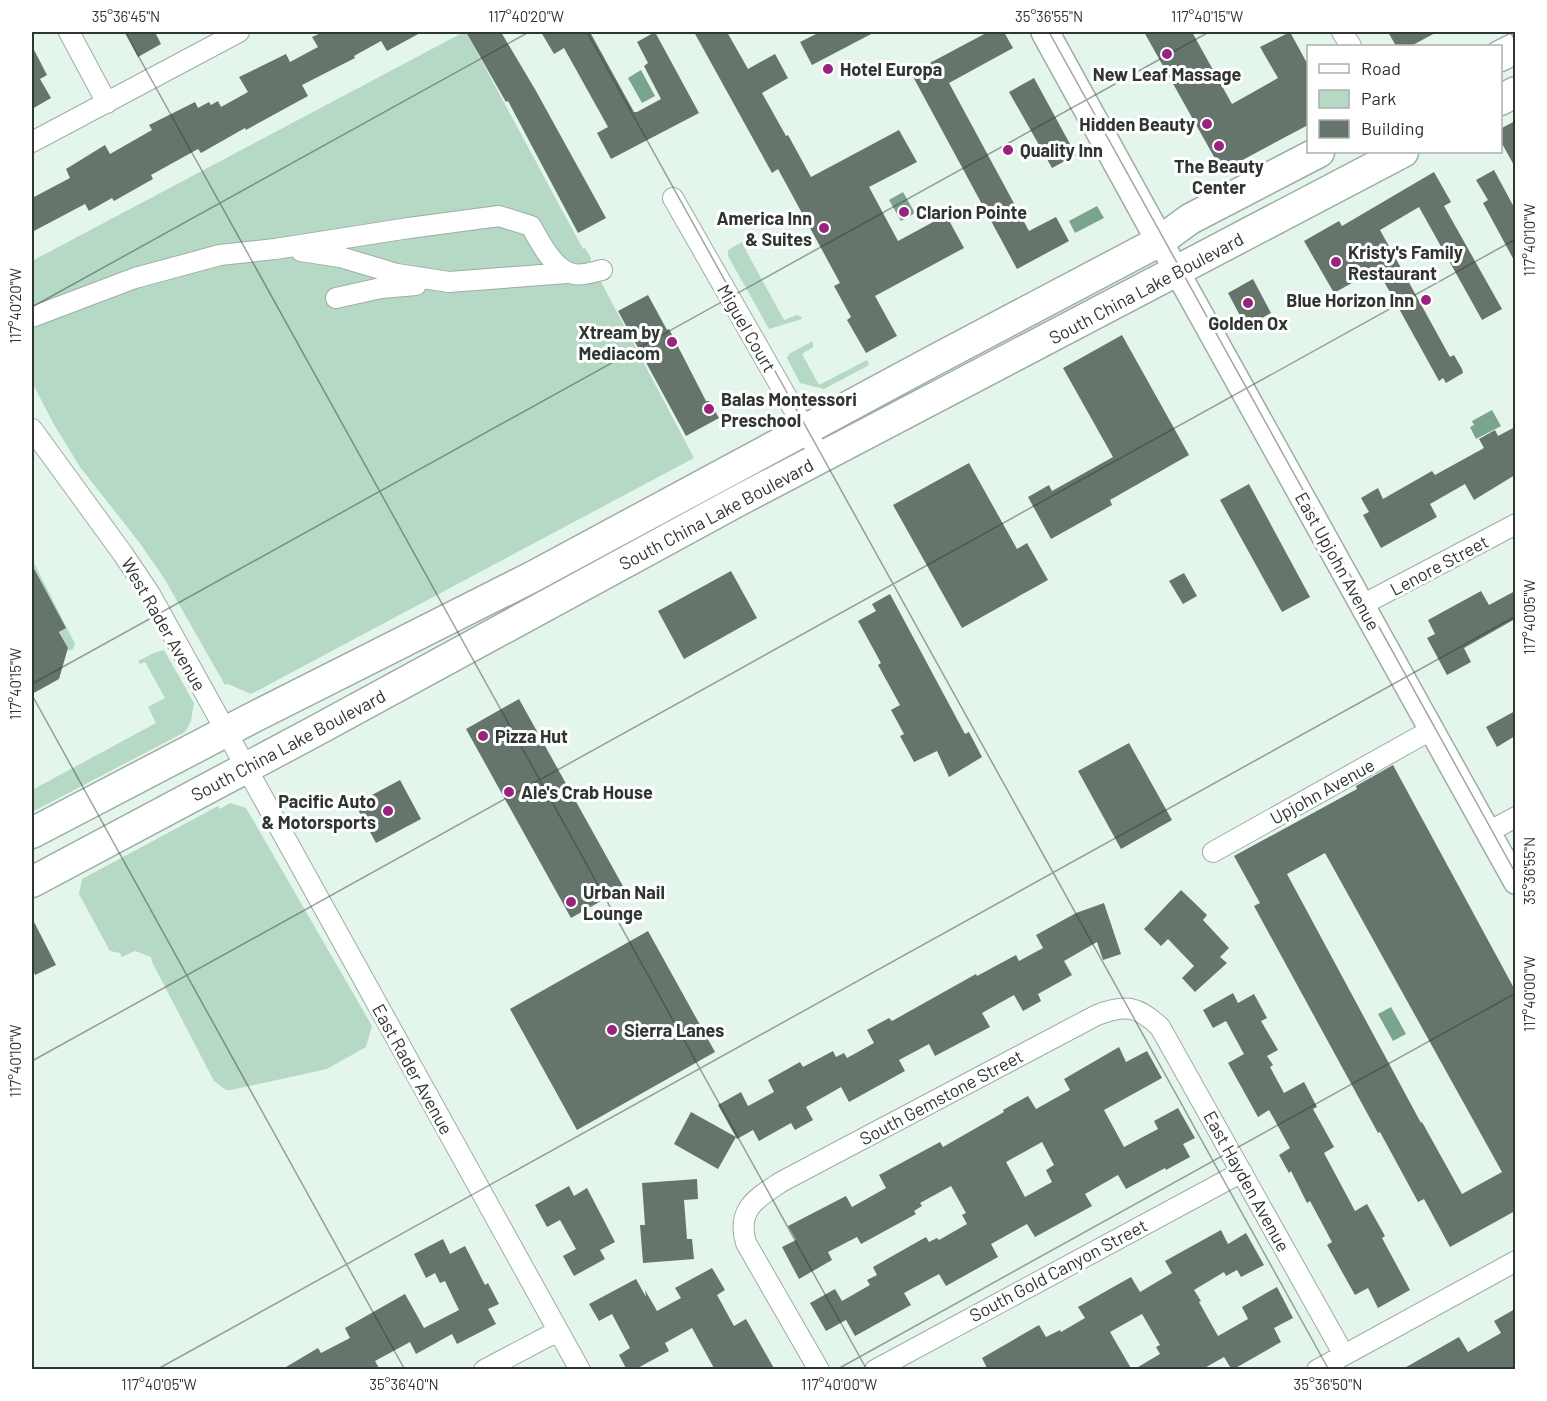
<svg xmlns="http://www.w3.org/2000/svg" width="1547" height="1401" font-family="Barlow,sans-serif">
  <rect width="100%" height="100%" fill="#e4f5eb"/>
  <!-- green -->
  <path fill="#b5d9c4" d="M 464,32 L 466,32 L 583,249 L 585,248 L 591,258 L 591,263 L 694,458 L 251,694 L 228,684 L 225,685 L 164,578 L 139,542 L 80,467 L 53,423 L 32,382 L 32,261 Z
    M 756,234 L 758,238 L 744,247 L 784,320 L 797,315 L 801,317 L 802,319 L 769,329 L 728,256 L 728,250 Z
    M 811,342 L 813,342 L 813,347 L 802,354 L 819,385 L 867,360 L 869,365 L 824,389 L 800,383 L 787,358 L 789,354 Z
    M 32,559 L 75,644 L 73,649 L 69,651 L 60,632 L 65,628 L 39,581 L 32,584 Z
    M 164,650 L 194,703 L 191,721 L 185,732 L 32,812 L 32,790 L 156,723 L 148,707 L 165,698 L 145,662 L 140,664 L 138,661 L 156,652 Z
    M 230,803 L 246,808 L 372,1026 L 366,1047 L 327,1069 L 231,1090 L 226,1090 L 214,1081 L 152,962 L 151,957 L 135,951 L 122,957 L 120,953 L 110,951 L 79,894 L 82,879 L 218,806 L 220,809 Z"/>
  <!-- water -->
  <path fill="#7ba48c" d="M 641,70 L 655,96 L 642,103 L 628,78 Z
    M 903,192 L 915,213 L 901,221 L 889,200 Z
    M 1097,206 L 1104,218 L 1075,233 L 1069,221 Z
    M 1492,410 L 1501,426 L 1476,439 L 1470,427 L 1474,425 L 1472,421 Z
    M 1391,1007 L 1406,1034 L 1393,1041 L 1378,1014 Z"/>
  <!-- building -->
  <path fill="#66756c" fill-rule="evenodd" d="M 125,32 L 155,32 L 161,44 L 138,57 Z
    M 323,32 L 422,32 L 387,51 L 381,41 L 354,56 L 355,58 L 302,85 L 308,96 L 246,130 L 245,128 L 201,153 L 198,149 L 151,175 L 153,179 L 114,201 L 112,198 L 89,211 L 85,204 L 32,232 L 32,198 L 70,178 L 66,169 L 105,145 L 110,154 L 152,130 L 149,125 L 195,102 L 198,108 L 209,102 L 211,105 L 218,101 L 221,107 L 248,92 L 239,77 L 286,54 L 290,62 L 318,47 L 312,37 Z
    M 466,32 L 501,32 L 536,91 L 606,218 L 578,233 L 508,101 L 506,102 Z
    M 541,32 L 590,32 L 634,112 L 637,112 L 661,99 L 644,66 L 648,63 L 637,42 L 655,32 L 699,113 L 611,159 L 597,133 L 608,127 L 564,48 L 554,54 Z
    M 694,32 L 727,32 L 748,69 L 775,54 L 788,78 L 762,93 L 786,136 L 788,135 L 811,177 L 899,130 L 917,162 L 869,187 L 898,241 L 946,215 L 964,248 L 875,296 L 897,336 L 866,353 L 847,320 L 851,317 L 834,286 L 840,283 L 778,169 L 772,173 Z
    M 820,32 L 875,32 L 812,65 L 800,42 Z
    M 988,32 L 1004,32 L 1013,48 L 949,83 L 1029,231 L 1056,217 L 1069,241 L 1017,269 L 911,73 Z
    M 1144,32 L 1192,32 L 1232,104 L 1278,78 L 1260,47 L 1290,32 L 1308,65 L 1308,125 L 1222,171 Z
    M 1388,32 L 1437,32 L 1411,46 L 1396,46 Z
    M 32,46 L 47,75 L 40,79 L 51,98 L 32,109 Z
    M 1034,78 L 1076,155 L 1052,168 L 1009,92 Z
    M 1515,121 L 1515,167 L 1500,140 L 1500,129 Z
    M 1494,170 L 1515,209 L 1515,262 L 1483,203 L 1488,200 L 1476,180 Z
    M 1434,172 L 1451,202 L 1444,206 L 1502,309 L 1482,320 L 1419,207 L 1380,230 L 1450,357 L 1454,355 L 1462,369 L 1463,373 L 1446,383 L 1443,378 L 1439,381 L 1377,269 L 1334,293 L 1304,241 L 1339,221 L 1342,226 Z
    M 1253,279 L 1271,313 L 1246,327 L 1228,293 Z
    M 648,295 L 667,330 L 669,329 L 706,401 L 709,401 L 719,418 L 686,436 L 618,311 Z
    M 1122,335 L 1189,455 L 1110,500 L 1112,505 L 1051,539 L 1028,497 L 1049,485 L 1052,491 L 1113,457 L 1063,368 Z
    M 1515,427 L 1515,475 L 1474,500 L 1465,484 L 1430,504 L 1437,517 L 1381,548 L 1363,515 L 1369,512 L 1361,498 L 1378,488 L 1383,499 L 1432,471 L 1435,475 L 1484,448 L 1479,439 L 1495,430 L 1498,436 Z
    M 969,463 L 1017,549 L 1027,543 L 1048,580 L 962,628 L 893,505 Z
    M 1249,484 L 1310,597 L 1282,612 L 1220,500 Z
    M 32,565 L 66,628 L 59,632 L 68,648 L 59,679 L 32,694 Z
    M 731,571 L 757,618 L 684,659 L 658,611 Z
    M 1184,573 L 1197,596 L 1183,604 L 1169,581 Z
    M 1481,591 L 1489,605 L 1515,591 L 1515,619 L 1464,648 L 1471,662 L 1447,675 L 1427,638 L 1435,634 L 1428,620 Z
    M 890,594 L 965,734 L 969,732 L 982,757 L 949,777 L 937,751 L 914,762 L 900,736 L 904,734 L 891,710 L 900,705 L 878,665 L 881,663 L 858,621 L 876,611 L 872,604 Z
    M 519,699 L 624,888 L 571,918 L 466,729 Z
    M 1515,711 L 1515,736 L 1497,747 L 1486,727 Z
    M 1129,743 L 1172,820 L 1121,849 L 1078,771 Z
    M 1393,765 L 1515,990 L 1515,1211 L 1450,1247 L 1424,1199 L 1418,1202 L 1380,1132 L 1378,1133 L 1254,906 L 1260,903 L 1234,856 L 1357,789 L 1356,786 ZM 1325,853 L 1502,1172 L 1462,1194 L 1422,1122 L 1421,1123 L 1287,874 Z
    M 400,780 L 421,819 L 376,843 L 355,804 Z
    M 1181,890 L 1207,915 L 1203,920 L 1229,948 L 1220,957 L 1227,963 L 1195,992 L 1182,978 L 1194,966 L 1168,939 L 1161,946 L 1144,929 Z
    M 1104,903 L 1121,954 L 1103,960 L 1097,942 L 1064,961 L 1072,975 L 1038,994 L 1041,1001 L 1023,1011 L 1014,995 L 982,1013 L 990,1027 L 935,1056 L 929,1044 L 899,1060 L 905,1071 L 849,1102 L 841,1087 L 806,1107 L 813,1120 L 795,1130 L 791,1123 L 759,1141 L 753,1130 L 737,1139 L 718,1105 L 741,1092 L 748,1106 L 774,1092 L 768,1080 L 800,1062 L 803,1067 L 833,1051 L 836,1057 L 844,1053 L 847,1058 L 874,1043 L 867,1030 L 889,1018 L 892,1021 L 976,974 L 977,976 L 1016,955 L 1019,961 L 1043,948 L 1036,935 L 1076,913 Z
    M 32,918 L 56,965 L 35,975 L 32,967 Z
    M 648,931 L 715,1052 L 577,1130 L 510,1009 Z
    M 1233,993 L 1238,1003 L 1254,994 L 1267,1018 L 1261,1021 L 1278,1050 L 1267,1056 L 1273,1065 L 1270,1067 L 1284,1093 L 1304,1082 L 1317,1107 L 1313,1109 L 1334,1147 L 1324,1153 L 1355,1211 L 1367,1204 L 1385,1236 L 1382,1238 L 1410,1290 L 1378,1308 L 1368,1288 L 1355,1295 L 1327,1245 L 1332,1242 L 1310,1201 L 1307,1203 L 1291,1171 L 1289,1173 L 1279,1155 L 1290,1148 L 1269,1110 L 1258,1117 L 1228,1063 L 1244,1054 L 1226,1021 L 1213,1028 L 1203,1010 Z
    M 1119,1047 L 1126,1062 L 1147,1051 L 1162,1078 L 1104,1110 L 1124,1147 L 1158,1129 L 1154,1121 L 1178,1108 L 1195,1138 L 1183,1144 L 1190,1157 L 1166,1170 L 1165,1168 L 1126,1189 L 1118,1175 L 1085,1194 L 1092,1206 L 1035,1237 L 1027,1224 L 991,1244 L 998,1257 L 946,1286 L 939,1274 L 904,1293 L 911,1305 L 855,1336 L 846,1320 L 826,1331 L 810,1303 L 835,1289 L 842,1301 L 870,1285 L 867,1280 L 877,1275 L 873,1267 L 926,1237 L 929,1242 L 937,1238 L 939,1240 L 967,1224 L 962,1215 L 966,1213 L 951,1186 L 920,1203 L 922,1206 L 914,1211 L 916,1214 L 861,1244 L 857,1237 L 828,1252 L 832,1260 L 799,1279 L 782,1247 L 796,1240 L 788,1226 L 846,1196 L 852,1207 L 886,1188 L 879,1175 L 940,1142 L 943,1147 L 1004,1112 L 1003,1110 L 1028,1096 L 1036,1109 L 1070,1090 L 1064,1079 ZM 1042,1142 L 1054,1165 L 1046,1170 L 1052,1182 L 1025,1197 L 1006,1162 Z
    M 691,1112 L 736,1137 L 718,1169 L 674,1144 Z
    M 697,1179 L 698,1199 L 684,1200 L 687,1239 L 692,1239 L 694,1259 L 643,1263 L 640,1225 L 645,1225 L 642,1183 Z
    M 569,1186 L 574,1196 L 587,1188 L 615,1242 L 600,1250 L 605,1259 L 574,1276 L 563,1256 L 576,1249 L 560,1220 L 547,1227 L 535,1205 Z
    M 1221,1230 L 1228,1244 L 1246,1233 L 1264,1265 L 1241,1277 L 1237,1270 L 1226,1276 L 1224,1272 L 1194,1290 L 1201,1301 L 1199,1302 L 1218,1336 L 1248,1319 L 1242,1307 L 1277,1287 L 1293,1318 L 1274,1328 L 1281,1342 L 1232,1370 L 1224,1357 L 1201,1370 L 1133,1370 L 1160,1354 L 1156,1347 L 1160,1345 L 1142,1314 L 1110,1332 L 1132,1370 L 988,1370 L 982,1358 L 1039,1325 L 1046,1337 L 1060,1330 L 1061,1332 L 1085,1318 L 1078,1307 L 1131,1277 L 1140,1292 L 1172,1273 L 1165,1261 Z
    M 443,1239 L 450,1254 L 465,1246 L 485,1285 L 488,1283 L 499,1304 L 488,1309 L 496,1324 L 457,1344 L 452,1334 L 416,1354 L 410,1342 L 375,1361 L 380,1370 L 281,1370 L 318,1348 L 321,1353 L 350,1338 L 345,1328 L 405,1294 L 424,1328 L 459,1310 L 445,1281 L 440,1283 L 435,1273 L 426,1278 L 414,1254 Z
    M 712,1268 L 725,1290 L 717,1295 L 734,1326 L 746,1319 L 775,1370 L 715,1370 L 692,1328 L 665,1343 L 669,1351 L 634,1370 L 627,1370 L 619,1355 L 630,1348 L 612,1314 L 599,1321 L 589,1304 L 636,1279 L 646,1297 L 645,1290 L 657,1311 L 681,1298 L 675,1288 Z
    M 1515,1309 L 1515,1370 L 1401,1370 L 1459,1337 L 1468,1352 L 1501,1333 L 1494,1321 Z"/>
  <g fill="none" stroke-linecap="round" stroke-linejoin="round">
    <!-- minor casing -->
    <g stroke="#9eada4" stroke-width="22">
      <path id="minor" d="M 69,32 L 107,103
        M 1342,32 L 1351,46
        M 32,142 L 239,32
        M 673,198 L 821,457
        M 301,251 L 340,257 L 397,274 L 449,282 L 567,273
        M 336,298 L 381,288 L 416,285
        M 32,317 L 135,278 L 220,255 L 275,249 L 409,228 L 499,216 L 531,226 C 540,242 554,271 574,274 C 583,276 593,272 602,270
        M 32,429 L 123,554 L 150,594 L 580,1370
        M 1362,605 L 1516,524
        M 1488,832 L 1516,817
        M 1213,852 L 1431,730
        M 484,1370 L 558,1331
        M 819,1370 L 746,1243 C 736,1209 757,1198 781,1182 L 1097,1015 C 1126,1004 1138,1006 1160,1027 L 1344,1355
        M 875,1370 L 1242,1172
        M 1317,1370 L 1516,1261"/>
    </g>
    <!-- tertiary casing -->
    <g stroke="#9eada4" stroke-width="27">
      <path id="tertiary" d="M 1160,241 L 1516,882"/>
    </g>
    <!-- secondary casing -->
    <g stroke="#9eada4" stroke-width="30">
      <path id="secondary" d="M 1045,32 L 1160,241"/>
    </g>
    <!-- primary casing -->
    <g stroke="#9eada4" stroke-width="33">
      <path id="primary" d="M 1500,56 L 1516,48
        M 1500,100 L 1516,92
        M 32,833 L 250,719 L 532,577 L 931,362 L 1160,241 L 1190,219 L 1319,152
        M 32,882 L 319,729 L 736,502 L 1403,152"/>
    </g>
    <!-- minor -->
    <use href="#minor" stroke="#fff" stroke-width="20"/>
    <!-- tertiary -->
    <use href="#tertiary" stroke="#fff" stroke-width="24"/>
    <!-- secondary -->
    <use href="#secondary" stroke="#fff" stroke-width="27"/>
    <!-- primary -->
    <use href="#primary" stroke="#fff" stroke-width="30"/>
  </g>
  <!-- ticks -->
  <path fill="none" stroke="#2f3531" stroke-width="1.5" stroke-opacity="0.45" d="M 125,32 L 867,1370M 587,32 L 1329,1370M 1049,32 L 1516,874M 1510,32 L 1516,41M 32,307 L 529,32M 32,684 L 1209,32M 32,695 L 405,1370M 32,1061 L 1516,239M 156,1370 L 1516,616M 836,1370 L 1516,993"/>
  <!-- markers -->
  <g fill="#98227d" stroke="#fff" stroke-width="2">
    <circle cx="1167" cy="54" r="6"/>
    <circle cx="828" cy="69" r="6"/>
    <circle cx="1207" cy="124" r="6"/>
    <circle cx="1219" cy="146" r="6"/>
    <circle cx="1008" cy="150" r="6"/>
    <circle cx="904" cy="212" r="6"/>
    <circle cx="824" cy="228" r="6"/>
    <circle cx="1336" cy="262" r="6"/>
    <circle cx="1426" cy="300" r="6"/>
    <circle cx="1248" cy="303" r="6"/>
    <circle cx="672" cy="342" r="6"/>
    <circle cx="709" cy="409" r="6"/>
    <circle cx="483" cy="736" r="6"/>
    <circle cx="509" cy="792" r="6"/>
    <circle cx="388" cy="811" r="6"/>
    <circle cx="571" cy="902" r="6"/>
    <circle cx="612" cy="1030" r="6"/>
  </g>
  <g text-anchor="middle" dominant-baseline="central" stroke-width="6" stroke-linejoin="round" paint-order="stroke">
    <!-- poi labels -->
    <g font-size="18" font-weight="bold" fill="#2f3531" stroke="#fff" text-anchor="start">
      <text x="840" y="69">Hotel Europa</text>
      <text x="1167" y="74" text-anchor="middle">New Leaf Massage</text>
      <text x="1195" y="124" text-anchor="end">Hidden Beauty</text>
      <text x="1020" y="150">Quality Inn</text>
      <text x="1219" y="166" text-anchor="middle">The Beauty<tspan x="1219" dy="21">Center</tspan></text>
      <text x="916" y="212">Clarion Pointe</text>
      <text x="812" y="218" text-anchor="end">America Inn<tspan x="812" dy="21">&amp; Suites</tspan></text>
      <text x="1348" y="252">Kristy's Family<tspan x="1348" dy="21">Restaurant</tspan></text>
      <text x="1414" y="300" text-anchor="end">Blue Horizon Inn</text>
      <text x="1248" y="323" text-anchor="middle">Golden Ox</text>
      <text x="660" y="332" text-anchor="end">Xtream by<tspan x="660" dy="21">Mediacom</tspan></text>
      <text x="721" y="399">Balas Montessori<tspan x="721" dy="21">Preschool</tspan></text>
      <text x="495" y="736">Pizza Hut</text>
      <text x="521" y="792">Ale's Crab House</text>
      <text x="376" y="801" text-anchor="end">Pacific Auto<tspan x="376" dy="21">&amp; Motorsports</tspan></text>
      <text x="583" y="892">Urban Nail<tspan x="583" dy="21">Lounge</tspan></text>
      <text x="624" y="1030">Sierra Lanes</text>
    </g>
    <!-- street labels -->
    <g font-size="18" fill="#2f3531" stroke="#fff">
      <text transform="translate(1146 288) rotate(-28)">South China Lake Boulevard</text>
      <text transform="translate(747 328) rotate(60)">Miguel Court</text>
      <text transform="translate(716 514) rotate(-28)">South China Lake Boulevard</text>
      <text transform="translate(1338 561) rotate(61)">East Upjohn Avenue</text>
      <text transform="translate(1439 565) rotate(-28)">Lenore Street</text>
      <text transform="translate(164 624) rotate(60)">West Rader Avenue</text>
      <text transform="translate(288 745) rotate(-28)">South China Lake Boulevard</text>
      <text transform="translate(1322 791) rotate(-29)">Upjohn Avenue</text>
      <text transform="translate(413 1069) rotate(61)">East Rader Avenue</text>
      <text transform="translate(941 1097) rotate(-28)">South Gemstone Street</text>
      <text transform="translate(1247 1181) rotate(61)">East Hayden Avenue</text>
      <text transform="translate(1058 1270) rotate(-28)">South Gold Canyon Street</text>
    </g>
  </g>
  <!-- border -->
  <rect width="1547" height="1401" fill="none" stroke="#ffffff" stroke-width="66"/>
  <!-- legend -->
  <rect x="1307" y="45" width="195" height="108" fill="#ffffff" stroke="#acaead" stroke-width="1.5"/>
  <rect x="1319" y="64" width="30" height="9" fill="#ffffff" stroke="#acaead" stroke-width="1.5"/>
  <text x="1361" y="75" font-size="18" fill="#2f3531">Road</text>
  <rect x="1319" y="90" width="30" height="18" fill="#b5d9c4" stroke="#acaead" stroke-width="1.5"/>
  <text x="1361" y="105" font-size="18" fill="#2f3531">Park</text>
  <rect x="1319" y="120" width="30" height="18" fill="#66756c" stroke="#acaead" stroke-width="1.5"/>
  <text x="1361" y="135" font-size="18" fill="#2f3531">Building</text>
  <rect x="33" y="33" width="1481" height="1335" fill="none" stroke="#2f3531" stroke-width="2"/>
  <g font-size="15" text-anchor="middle" fill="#2f3531">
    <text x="126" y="22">35°36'45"N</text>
    <text x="526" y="22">117°40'20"W</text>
    <text x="1049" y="22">35°36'55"N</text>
    <text x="1207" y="22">117°40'15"W</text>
    <text transform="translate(1530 240) rotate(-90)" y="5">117°40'10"W</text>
    <text transform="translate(16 306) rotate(-90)" y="5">117°40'20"W</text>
    <text transform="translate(1530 617) rotate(-90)" y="5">117°40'05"W</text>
    <text transform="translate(16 684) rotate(-90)" y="5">117°40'15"W</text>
    <text transform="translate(1530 871) rotate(-90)" y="5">35°36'55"N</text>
    <text transform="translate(1530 994) rotate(-90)" y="5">117°40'00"W</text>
    <text transform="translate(16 1061) rotate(-90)" y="5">117°40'10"W</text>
    <text x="159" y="1390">117°40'05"W</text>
    <text x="404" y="1390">35°36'40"N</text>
    <text x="839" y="1390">117°40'00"W</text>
    <text x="1328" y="1390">35°36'50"N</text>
  </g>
</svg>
